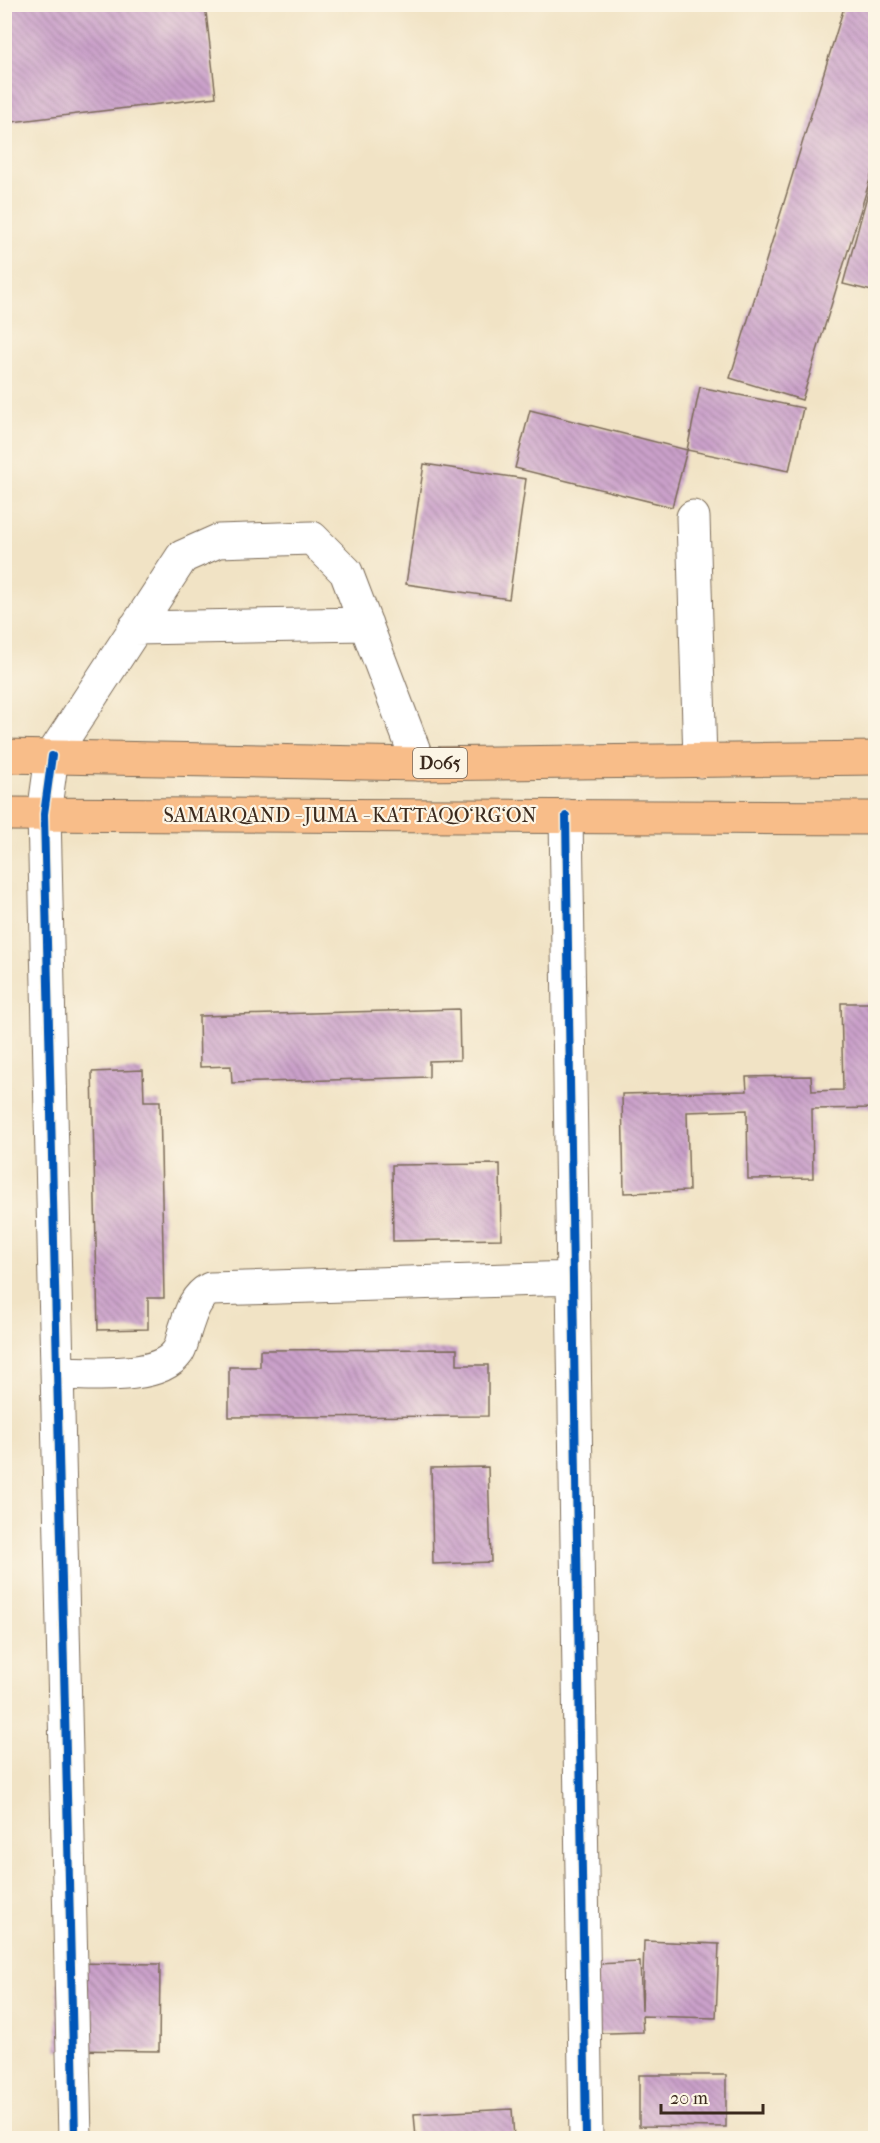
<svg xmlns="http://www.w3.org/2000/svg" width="880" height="2143" font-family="'IM FELL French Canon',serif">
  <defs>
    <pattern id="building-back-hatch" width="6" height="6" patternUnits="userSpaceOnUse" patternTransform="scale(1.5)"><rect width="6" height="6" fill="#caa0ca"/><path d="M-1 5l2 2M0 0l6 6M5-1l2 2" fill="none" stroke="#a583a3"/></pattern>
  </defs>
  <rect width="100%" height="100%" fill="#fcf5e5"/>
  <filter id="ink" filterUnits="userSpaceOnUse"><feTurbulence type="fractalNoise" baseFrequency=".0167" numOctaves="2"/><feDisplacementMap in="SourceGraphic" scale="12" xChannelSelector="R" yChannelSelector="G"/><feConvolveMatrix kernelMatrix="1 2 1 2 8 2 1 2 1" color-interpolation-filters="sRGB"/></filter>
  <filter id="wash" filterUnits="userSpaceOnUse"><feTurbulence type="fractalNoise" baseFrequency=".008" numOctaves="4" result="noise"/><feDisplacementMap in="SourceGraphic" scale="24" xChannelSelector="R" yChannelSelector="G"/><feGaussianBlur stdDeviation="1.35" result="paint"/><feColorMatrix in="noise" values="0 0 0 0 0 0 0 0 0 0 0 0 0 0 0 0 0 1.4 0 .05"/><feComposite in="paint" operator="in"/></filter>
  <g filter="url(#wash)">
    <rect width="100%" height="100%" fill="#f1e3c5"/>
    <g id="blocks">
      <!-- building -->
      <path fill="url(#building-back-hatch)" d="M 4,4 L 205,4 L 216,97 L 4,123 Z
        M 845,4 L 876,4 L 876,160 L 802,400 L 730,378 Z
        M 875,167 L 876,168 L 876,292 L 843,284 Z
        M 700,387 L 803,408 L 789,471 L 687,450 Z
        M 530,410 L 687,450 L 672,507 L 515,468 Z
        M 424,464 L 526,479 L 509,599 L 406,584 Z
        M 841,1003 L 876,1003 L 876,1108 L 812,1109 L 813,1178 L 748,1179 L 747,1110 L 687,1112 L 689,1191 L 624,1193 L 622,1094 L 747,1091 L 746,1077 L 811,1076 L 812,1091 L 843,1090 Z
        M 459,1009 L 460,1060 L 429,1061 L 429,1077 L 232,1083 L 231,1066 L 200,1067 L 199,1016 Z
        M 143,1070 L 144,1101 L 160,1101 L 164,1298 L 148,1298 L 148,1329 L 98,1330 L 92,1072 Z
        M 500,1164 L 501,1239 L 393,1241 L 392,1165 Z
        M 457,1349 L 457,1365 L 488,1365 L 488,1416 L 229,1417 L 229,1367 L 260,1367 L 260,1350 Z
        M 488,1467 L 491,1562 L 433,1564 L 431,1468 Z
        M 644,1941 L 719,1944 L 716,2018 L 642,2016 L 643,2032 L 576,2034 L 573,1965 L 640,1962 L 642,2010 Z
        M 58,1963 L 160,1964 L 159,2051 L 57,2050 Z
        M 639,2075 L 726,2075 L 726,2127 L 639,2126 Z
        M 512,2109 L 514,2138 L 416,2138 L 414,2114 Z"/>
    </g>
  </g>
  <g filter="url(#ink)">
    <use href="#blocks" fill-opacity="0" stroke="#7b6b58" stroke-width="1.5"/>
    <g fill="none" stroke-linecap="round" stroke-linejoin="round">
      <!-- minor casing -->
      <g stroke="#7b6b58" stroke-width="35">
        <path id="minor" d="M 693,517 L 700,761
          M 135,628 L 366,624
          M 566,816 L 586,2138
          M 57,1373 C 88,1373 157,1381 177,1353 C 182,1347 183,1335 186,1327 C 191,1312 195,1297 210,1289 L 574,1278
          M 75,2138 L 44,814 L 52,756 L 182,557 L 218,541 L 312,538 L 346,572 L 419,764"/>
      </g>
      <!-- major casing -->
      <g stroke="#7b6b58" stroke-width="35">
        <path id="major" d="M 4,756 L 419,764 L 876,758
          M 4,814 L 876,818"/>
      </g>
      <!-- minor -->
      <use href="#minor" stroke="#fff" stroke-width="33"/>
      <!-- major -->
      <use href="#major" stroke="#f8bd89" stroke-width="33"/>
      <!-- rail -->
      <path stroke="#3b2a1e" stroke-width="4.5" stroke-dasharray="9 4.5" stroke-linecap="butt" d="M 206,6 L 219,4"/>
      <!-- cycleway casing -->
      <g stroke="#fcf5e5" stroke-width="11">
        <path id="cycleway" d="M 52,756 L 44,814 L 75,2138
          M 566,816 L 586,2138"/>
      </g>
      <!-- cycleway -->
      <use href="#cycleway" stroke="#0057b8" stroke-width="8"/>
    </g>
  </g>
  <g text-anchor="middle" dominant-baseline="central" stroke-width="4.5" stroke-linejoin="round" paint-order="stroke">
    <!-- shield labels -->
    <rect fill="#fcf5e5" stroke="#75675a" stroke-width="1.5" x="413" y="748" width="54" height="30" rx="4.5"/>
    <g font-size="18" font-weight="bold" fill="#3b2a1e">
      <text x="440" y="763">D065</text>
    </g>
    <!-- street labels -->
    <g font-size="20" fill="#3b2a1e" stroke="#fcf5e5">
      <text x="350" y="815">SAMARQAND - JUMA - KATTAQO‘RG‘ON</text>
    </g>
  </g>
  <!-- margin -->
  <rect width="880" height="2143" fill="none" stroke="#fcf5e5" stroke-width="24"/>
  <!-- scale -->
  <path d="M661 2104v9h102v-9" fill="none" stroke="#3b2a1e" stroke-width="3"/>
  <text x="670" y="2104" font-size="18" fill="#3b2a1e" stroke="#fcf5e5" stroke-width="4.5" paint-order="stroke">20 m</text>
</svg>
